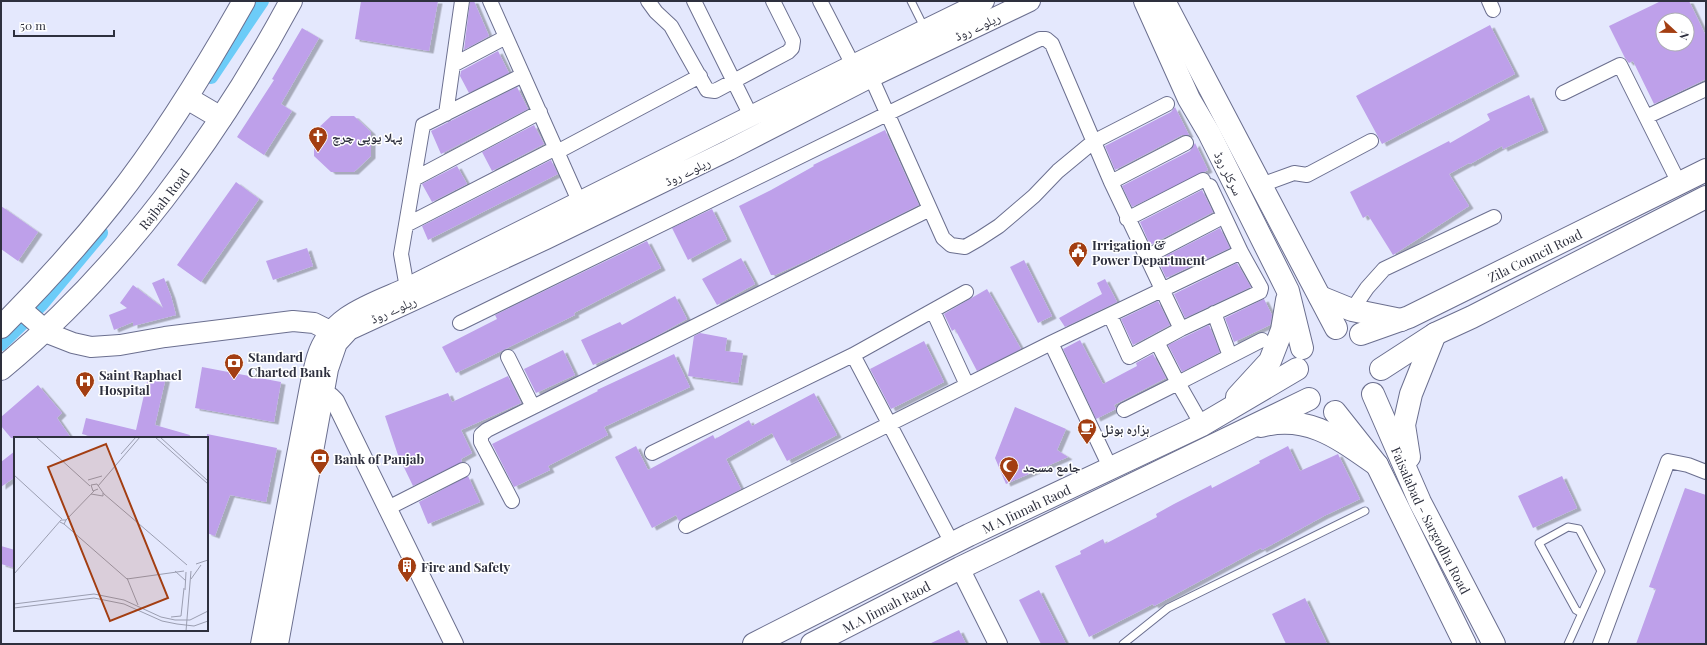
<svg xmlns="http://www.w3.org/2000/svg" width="1707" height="645" font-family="'Playfair Display','Noto Naskh Arabic',serif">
  <defs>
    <filter id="shadow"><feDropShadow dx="4.5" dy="2.5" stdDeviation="0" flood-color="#0004"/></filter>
  </defs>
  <rect width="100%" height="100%" fill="#e4e8fd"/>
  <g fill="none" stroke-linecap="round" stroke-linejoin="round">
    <!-- canal -->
    <path stroke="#6cccf8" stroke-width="14" d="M 211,77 L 262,1
      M 1,344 L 41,305 L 101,233"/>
  </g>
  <!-- building -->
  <path fill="#bea0ea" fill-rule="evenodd" filter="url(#shadow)" d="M 361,1 L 438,1 L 429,51 L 355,39 Z
    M 470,1 L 474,1 L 489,36 L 464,50 Z
    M 1661,1 L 1689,1 L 1706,36 L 1706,79 L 1654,104 L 1633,61 L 1629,63 L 1625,58 L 1609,26 ZM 1663,20 L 1687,20 L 1687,44 L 1663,44 Z
    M 1490,25 L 1515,74 L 1382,144 L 1356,96 Z
    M 302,28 L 319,38 L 281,104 L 292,111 L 264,155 L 237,137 L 274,80 L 272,79 Z
    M 498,51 L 509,73 L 469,93 L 460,76 L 461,71 Z
    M 517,87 L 528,109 L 441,154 L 431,131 Z
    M 1529,95 L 1544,130 L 1503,149 L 1502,146 L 1470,164 L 1469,163 L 1449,174 L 1469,206 L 1393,255 L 1368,215 L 1363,218 L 1350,192 L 1449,141 L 1450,143 L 1490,120 L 1487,114 Z
    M 1175,107 L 1189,135 L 1182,135 L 1115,170 L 1105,146 L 1171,112 Z
    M 331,116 L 354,116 L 371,132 L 371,156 L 354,172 L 331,172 L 314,156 L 314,132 Z
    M 534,125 L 544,144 L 492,171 L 482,152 Z
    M 885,130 L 919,205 L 808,260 L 775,275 L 771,275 L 739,206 L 771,190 L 814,166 L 813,165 Z
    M 1195,143 L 1208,170 L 1132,207 L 1122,186 L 1190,151 Z
    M 551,160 L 558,174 L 428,240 L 422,226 Z
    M 457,166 L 467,184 L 432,202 L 422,184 Z
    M 236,182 L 259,199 L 201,282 L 177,265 Z
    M 1202,190 L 1213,212 L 1150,245 L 1140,222 Z
    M 1,206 L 38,232 L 18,261 L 1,249 Z
    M 712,209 L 727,239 L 688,260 L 672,228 Z
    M 1220,228 L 1230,248 L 1166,278 L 1158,260 Z
    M 647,241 L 661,268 L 574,313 L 575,315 L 456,373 L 442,347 L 497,319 L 495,315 Z
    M 307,248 L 313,266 L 273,280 L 266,261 Z
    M 741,258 L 755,284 L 717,305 L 702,279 Z
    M 1024,260 L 1052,316 L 1038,323 L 1010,267 Z
    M 1237,263 L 1251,287 L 1185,318 L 1174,294 Z
    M 164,278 L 171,296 L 176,315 L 133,326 L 133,322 L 114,330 L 109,315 L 127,308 L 120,303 L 133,285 L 163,308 L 152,283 Z
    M 1105,279 L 1117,302 L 1065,327 L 1059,318 L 1102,294 L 1097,283 Z
    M 987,289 L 1021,349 L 977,371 L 955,329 L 952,331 L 944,314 Z
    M 675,296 L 687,319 L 649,340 L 593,365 L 581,340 L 620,322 L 622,325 Z
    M 1264,299 L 1272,315 L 1270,325 L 1234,342 L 1225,318 Z
    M 1158,301 L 1170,325 L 1133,345 L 1121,319 Z
    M 1209,325 L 1220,352 L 1182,372 L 1168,345 Z
    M 700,333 L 727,338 L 725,351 L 743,353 L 738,383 L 688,376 L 694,336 Z
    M 1080,340 L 1103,384 L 1137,366 L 1136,363 L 1153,354 L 1166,378 L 1114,405 L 1116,409 L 1096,419 L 1063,349 Z
    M 924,341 L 944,382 L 891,409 L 870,369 Z
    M 563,350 L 575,375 L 536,393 L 524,369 Z
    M 674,354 L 690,387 L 604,427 L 608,435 L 548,466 L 550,470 L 514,487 L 492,444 L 598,391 L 597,390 Z
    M 202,367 L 281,382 L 274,422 L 195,408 Z
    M 149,373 L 166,377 L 155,425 L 190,435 L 189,438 L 97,438 L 82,434 L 86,418 L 136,430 Z
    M 508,376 L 521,403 L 461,430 L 472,453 L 461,459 L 462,462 L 413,486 L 398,455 L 385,416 L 448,393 L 452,402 Z
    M 38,385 L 62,413 L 57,418 L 71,438 L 11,438 L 1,426 L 1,417 Z
    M 814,393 L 837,435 L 787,461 L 772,433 L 726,459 L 741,489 L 679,521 L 676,515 L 652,528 L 615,457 L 636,446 L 648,470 L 713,435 L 715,439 L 749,420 L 752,426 Z
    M 1015,407 L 1066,429 L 1057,450 L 1068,457 L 1006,484 L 995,458 Z
    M 207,434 L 277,448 L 266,502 L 230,495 L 215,536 L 207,533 Z
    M 1288,446 L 1300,471 L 1338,454 L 1360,499 L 1324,516 L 1262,550 L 1261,548 L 1154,606 L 1153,604 L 1089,637 L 1055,566 L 1081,554 L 1080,551 L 1103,539 L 1105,544 L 1157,517 L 1156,514 L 1174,504 L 1211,485 L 1212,488 L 1260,463 L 1259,461 Z
    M 15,451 L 15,477 L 1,487 L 1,462 Z
    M 468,476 L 480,502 L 428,524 L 419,502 Z
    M 1562,476 L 1577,508 L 1533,528 L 1518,496 Z
    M 1685,488 L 1706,495 L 1706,644 L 1636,644 L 1656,589 L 1649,587 Z
    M 1,546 L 15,550 L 15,568 L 1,564 Z
    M 1039,590 L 1066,644 L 1041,644 L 1019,600 Z
    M 1305,598 L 1327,644 L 1286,644 L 1272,614 Z
    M 959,630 L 966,644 L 929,644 Z"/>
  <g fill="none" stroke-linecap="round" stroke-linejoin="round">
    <!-- service casing -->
    <g stroke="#6b6f8f" stroke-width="9">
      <path id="service" d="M 911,1 L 925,29
        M 1123,644 L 1168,608 L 1365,511
        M 1568,644 L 1601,571 L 1579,529 L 1568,527 L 1539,543 L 1576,610 L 1581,613"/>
    </g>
    <!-- minor casing -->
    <g stroke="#6b6f8f" stroke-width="16">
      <path id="minor" d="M 490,1 L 579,201
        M 648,1 L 656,12 L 671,26 L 707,90 L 715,91 L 788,52 L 792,48 L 793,41 L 773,1
        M 694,1 L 751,116
        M 820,1 L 853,65
        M 1489,1 L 1493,10
        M 453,65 L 506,37
        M 871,77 L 943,238 L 951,245 L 965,247 L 979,239 L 999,226 L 1034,196 L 1058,171 L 1093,142 L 1167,104
        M 1563,93 L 1620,65 L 1679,183
        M 446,114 L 462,1
        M 1646,117 L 1706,89
        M 557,152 L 700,76
        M 414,179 L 540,112
        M 1111,182 L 1186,143
        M 1261,185 L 1294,173 L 1307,175 L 1371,141
        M 1127,219 L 1203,180
        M 406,225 L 556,148
        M 1146,257 L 1217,220
        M 407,288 L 401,254 L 423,125 L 523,75
        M 1352,310 L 1367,288 L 1384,269 L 1494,217
        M 933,311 L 967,385
        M 1214,313 L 1230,356
        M 1110,315 L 1129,357 L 1181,329
        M 460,323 L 1040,39 L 1046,39 L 1052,44 L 1111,182 L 1181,329 L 1260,292 L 1261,288 L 1241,252 L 1210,186
        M 1051,343 L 1110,467
        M 853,355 L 952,543
        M 508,357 L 533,407
        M 1124,410 L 1178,383 L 1157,342
        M 1202,425 L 1178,383 L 1262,340
        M 652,453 L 853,355 L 966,292
        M 512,501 L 481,442 L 481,435 L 487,430 L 930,209
        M 386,509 L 463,470
        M 686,526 L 1051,343 L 1241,252
        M 1600,644 L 1668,461 L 1688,465 L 1706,472"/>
    </g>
    <!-- tertiary casing -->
    <g stroke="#6b6f8f" stroke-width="20">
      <path id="tertiary" d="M 324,393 L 331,397 L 335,401 L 454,644
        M 960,568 L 998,644"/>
    </g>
    <!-- secondary casing -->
    <g stroke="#6b6f8f" stroke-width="22">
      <path id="secondary" d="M 20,308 L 50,334 L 73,343 L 91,347 L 120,345 L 165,337 L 293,321 L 314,323 L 342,337
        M 261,644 L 310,387 C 312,377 314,367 317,357 C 330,315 371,304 407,288 L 853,65 L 984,1
        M 278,644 L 328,369 L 337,343 L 349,330 L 546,239 L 729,150 L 871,77 L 1030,1"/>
    </g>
    <!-- primary casing -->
    <g stroke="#6b6f8f" stroke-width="24">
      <g id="primary">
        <path d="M 1145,1 L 1189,99 L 1209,133 L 1288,291 L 1302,348"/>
        <path d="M 1164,1 L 1336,328"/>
        <path d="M 187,98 L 221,118"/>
        <path d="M 1320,297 L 1352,310 L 1401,320"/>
        <path d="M 1,327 C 40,288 79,245 113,202 C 162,140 205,70 244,1"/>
        <path id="s1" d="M 1361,334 L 1409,317 L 1706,170"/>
        <path id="s2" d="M 1,369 C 120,271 218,137 291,1"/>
        <path d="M 1381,369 L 1435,334 L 1472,317 L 1706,197"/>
        <path id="s3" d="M 1373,394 L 1420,502 L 1494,644"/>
        <path d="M 1237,397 L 1270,361 L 1282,330 L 1287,300"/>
        <path d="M 1335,412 L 1377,465 L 1465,644"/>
        <path d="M 1261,426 C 1308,413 1341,440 1377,465"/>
        <path d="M 1409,457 L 1404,425 L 1411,394 L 1435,334"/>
        <path id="s4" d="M 754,644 L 969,535 L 1202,425 L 1297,369"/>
        <path id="s5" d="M 812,644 L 960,568 L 1309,399"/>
      </g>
    </g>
    <!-- service -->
    <use href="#service" stroke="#fff" stroke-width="7"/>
    <!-- minor -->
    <use href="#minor" stroke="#fff" stroke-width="14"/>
    <!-- tertiary -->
    <use href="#tertiary" stroke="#fff" stroke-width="18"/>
    <!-- secondary -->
    <use href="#secondary" stroke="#fff" stroke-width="20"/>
    <!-- primary -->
    <use href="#primary" stroke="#fff" stroke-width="22"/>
  </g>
  <!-- icons -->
  <defs>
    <g id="church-pin" transform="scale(1)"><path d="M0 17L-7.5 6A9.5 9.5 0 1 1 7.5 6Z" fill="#a33e12" stroke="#fff"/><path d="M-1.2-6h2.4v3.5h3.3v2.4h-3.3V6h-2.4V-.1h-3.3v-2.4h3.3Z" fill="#fff"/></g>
    <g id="civic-pin" transform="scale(1)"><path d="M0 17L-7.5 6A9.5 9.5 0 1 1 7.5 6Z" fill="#a33e12" stroke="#fff"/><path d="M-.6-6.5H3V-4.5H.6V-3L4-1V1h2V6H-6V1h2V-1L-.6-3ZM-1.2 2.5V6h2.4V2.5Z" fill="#fff"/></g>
    <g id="bank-pin" transform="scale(1)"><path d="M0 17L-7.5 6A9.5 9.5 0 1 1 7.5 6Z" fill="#a33e12" stroke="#fff"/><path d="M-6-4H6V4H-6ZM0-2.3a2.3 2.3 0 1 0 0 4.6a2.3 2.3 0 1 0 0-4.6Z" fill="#fff"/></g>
    <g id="hospital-pin" transform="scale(1)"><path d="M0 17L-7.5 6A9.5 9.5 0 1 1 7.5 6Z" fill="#a33e12" stroke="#fff"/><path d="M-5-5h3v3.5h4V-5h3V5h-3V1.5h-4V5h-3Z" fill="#fff"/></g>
    <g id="cafe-pin" transform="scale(1)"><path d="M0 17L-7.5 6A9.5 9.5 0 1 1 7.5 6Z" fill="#a33e12" stroke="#fff"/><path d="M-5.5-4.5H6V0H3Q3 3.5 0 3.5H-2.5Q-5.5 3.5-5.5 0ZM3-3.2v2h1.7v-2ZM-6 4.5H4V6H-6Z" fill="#fff"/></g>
    <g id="mosque-pin" transform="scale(1)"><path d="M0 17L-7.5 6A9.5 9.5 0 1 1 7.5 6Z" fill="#a33e12" stroke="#fff"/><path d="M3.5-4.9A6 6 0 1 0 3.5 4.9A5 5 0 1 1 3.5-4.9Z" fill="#fff"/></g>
    <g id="building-pin" transform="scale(1)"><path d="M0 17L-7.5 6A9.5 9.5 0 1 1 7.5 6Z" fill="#a33e12" stroke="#fff"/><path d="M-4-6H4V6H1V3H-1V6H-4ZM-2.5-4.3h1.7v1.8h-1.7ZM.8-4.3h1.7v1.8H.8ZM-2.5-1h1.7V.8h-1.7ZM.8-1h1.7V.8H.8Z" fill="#fff"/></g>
  </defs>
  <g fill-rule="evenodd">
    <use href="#church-pin" x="318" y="136"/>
    <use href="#civic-pin" x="1078" y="251"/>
    <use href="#bank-pin" x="234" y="363"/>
    <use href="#hospital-pin" x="85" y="381"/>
    <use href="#cafe-pin" x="1087" y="428"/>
    <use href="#bank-pin" x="320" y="458"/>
    <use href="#mosque-pin" x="1009" y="466"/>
    <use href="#building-pin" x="407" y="566"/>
  </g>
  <g text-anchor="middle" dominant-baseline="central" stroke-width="3" stroke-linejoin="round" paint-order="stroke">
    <!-- street labels -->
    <g font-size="13" fill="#2e303e" stroke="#fff">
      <text transform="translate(977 26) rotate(-25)">ریلوے روڈ</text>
      <text transform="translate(687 171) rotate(-26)">ریلوے روڈ</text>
      <text transform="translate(1229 173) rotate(64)">سرکلر روڈ</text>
      <text stroke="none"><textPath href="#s2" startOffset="236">Rajbah Road</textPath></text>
      <text stroke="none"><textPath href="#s1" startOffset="191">Zila Council Road</textPath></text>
      <text transform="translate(393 309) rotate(-24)">ریلوے روڈ</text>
      <text stroke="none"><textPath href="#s4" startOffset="304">M A Jinnah Raod</textPath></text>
      <text stroke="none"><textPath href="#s3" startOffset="139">Faisalabad - Sargodha Road</textPath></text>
      <text stroke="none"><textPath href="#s5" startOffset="83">M.A Jinnah Raod</textPath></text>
    </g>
    <!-- poi labels -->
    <g font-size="13" font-weight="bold" fill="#2e303e" stroke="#fff" text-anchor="start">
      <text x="332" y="136">پہلا یوپی چرچ</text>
      <text x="1092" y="244">Irrigation &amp;<tspan x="1092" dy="15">Power Department</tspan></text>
      <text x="248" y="356">Standard<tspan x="248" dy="15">Charted Bank</tspan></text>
      <text x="99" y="374">Saint Raphael<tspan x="99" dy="15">Hospital</tspan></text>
      <text x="1101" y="428">ہزارہ ہوٹل</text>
      <text x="334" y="458">Bank of Panjab</text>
      <text x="1023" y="466">جامع مسجد</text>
      <text x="421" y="566">Fire and Safety</text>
    </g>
  </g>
  <!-- overview -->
  <g transform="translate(14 437)">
    <rect width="194" height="194" fill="#e4e8fd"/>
    <path fill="none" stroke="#9b9eb1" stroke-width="1" d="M 22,0 L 76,49M 141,0 L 194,47M 146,0 L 194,44M 107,17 L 122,0M 0,38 L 48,82M 74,43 L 88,39M 84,49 L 126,0M 84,52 L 79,54 L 77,48 L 83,47 L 90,57 L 173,128M 77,57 L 89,59 L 89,56M 52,83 L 80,54M 50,87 L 113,142 L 170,134M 182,127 L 194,123M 161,134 L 172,144M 0,137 L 47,83 L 52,83 L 50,87 L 46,85M 113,141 L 124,168M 177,142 L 187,128M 171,153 L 172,135M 0,167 L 80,157 L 110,163 L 147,180 L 161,183 L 176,183 L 194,174M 0,171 L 80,161 L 110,167 L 148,184 L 163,187 L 180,189 L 194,184M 157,180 L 167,179 L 170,151M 172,194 L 177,134"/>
    <path fill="#a33e12" fill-opacity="0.15" stroke="#a33e12" stroke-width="2" d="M 92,7 L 154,161 L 96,184 L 34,30 Z"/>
    <rect width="194" height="194" fill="none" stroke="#2e303e" stroke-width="2"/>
  </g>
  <!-- border -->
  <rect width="1707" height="645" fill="none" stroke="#2e303e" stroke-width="4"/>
  <!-- north arrow -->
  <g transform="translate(1675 32) rotate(112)"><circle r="19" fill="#ffffff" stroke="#abacb2"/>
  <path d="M0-3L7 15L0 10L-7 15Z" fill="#a33e12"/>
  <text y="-6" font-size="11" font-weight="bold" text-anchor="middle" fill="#2e303e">N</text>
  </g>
  <!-- scale -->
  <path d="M14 30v6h100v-6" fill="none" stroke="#2e303e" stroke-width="2"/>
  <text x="20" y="30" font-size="12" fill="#2e303e" stroke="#ffffff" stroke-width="3" paint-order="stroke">50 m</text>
</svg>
